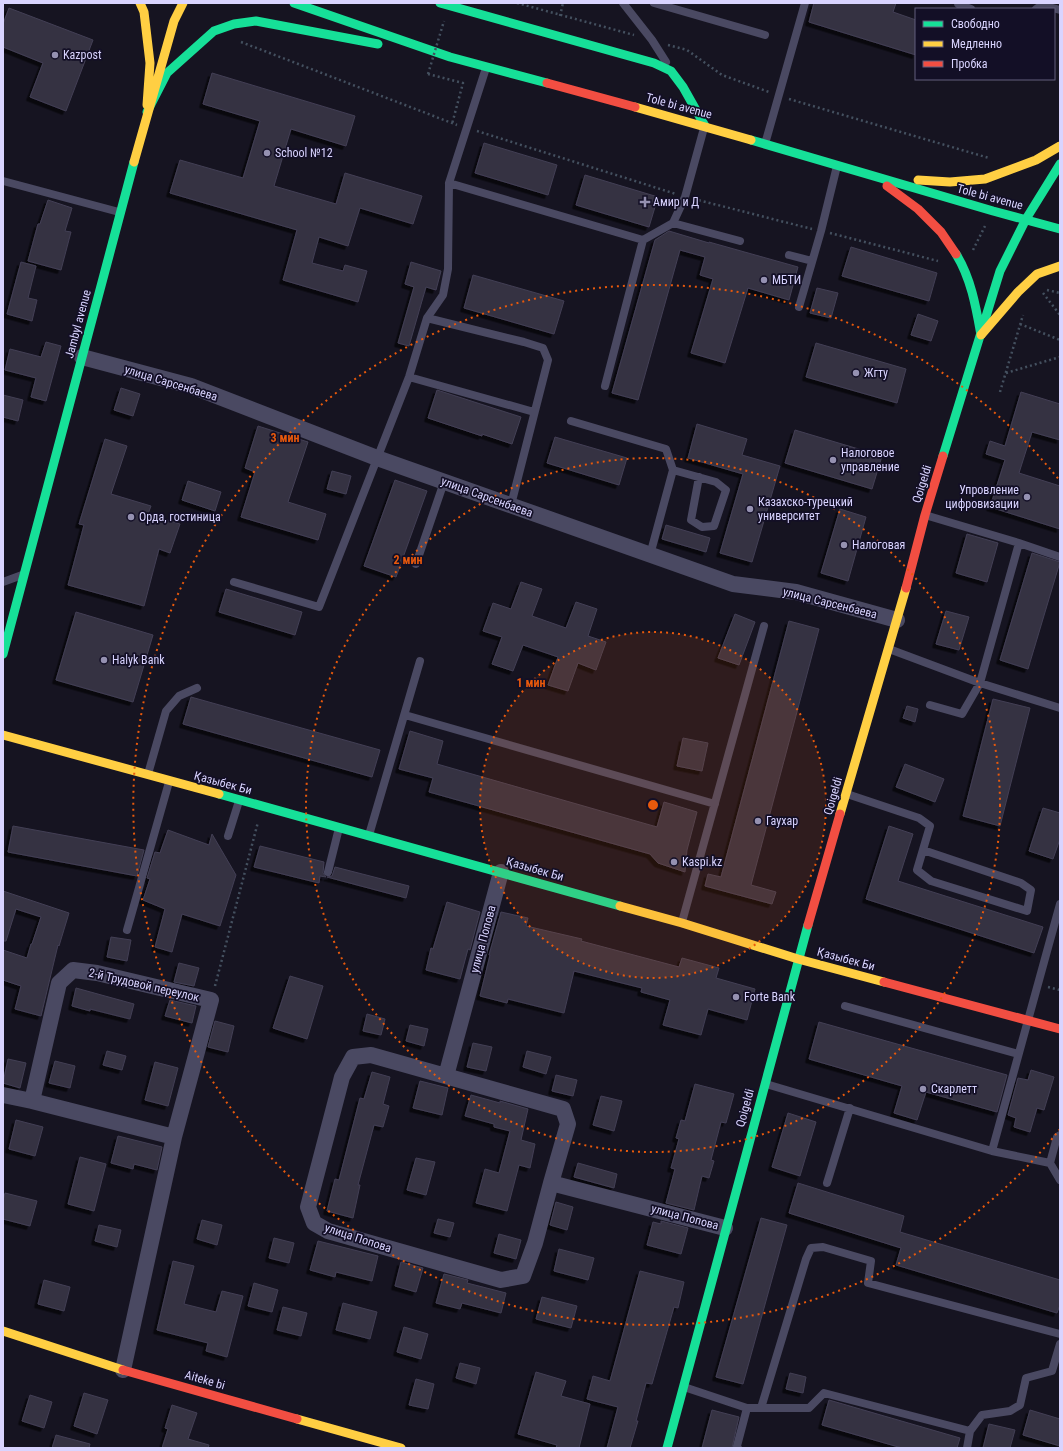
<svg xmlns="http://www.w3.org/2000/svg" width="1063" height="1451" font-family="'Roboto Condensed',sans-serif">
  <defs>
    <filter id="shadow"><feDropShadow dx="-3.5" dy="3.5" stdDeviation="0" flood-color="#0009"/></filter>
  </defs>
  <rect width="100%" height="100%" fill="#161421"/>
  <!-- building -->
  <path fill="#343243" stroke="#433f54" filter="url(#shadow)" d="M 814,3 L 896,3 L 893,12 L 916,20 L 916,55 L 809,22 Z
    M 9,8 L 93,40 L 66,111 L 30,97 L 43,63 L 3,47 L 3,24 Z
    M 212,73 L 355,116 L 346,146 L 291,129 L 274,186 L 336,204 L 345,173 L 422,196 L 413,224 L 360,208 L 348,246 L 319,237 L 312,263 L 343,271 L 345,265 L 367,271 L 358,302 L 283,280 L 297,230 L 170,193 L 180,160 L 243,178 L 260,121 L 203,104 Z
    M 484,143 L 557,165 L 548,195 L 475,173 Z
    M 585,175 L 658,197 L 649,227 L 576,205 Z
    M 48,200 L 72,208 L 65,231 L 71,232 L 61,270 L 28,261 L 38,224 L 40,224 Z
    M 669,231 L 709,243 L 709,242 L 798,267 L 789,300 L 748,288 L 725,363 L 691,353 L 713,279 L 700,275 L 705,257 L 680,250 L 638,400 L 612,393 L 655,240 Z
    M 851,247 L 937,273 L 929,301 L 842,276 Z
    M 21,262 L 36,266 L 28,298 L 37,300 L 32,321 L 7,314 Z
    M 411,262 L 441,271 L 436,290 L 426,287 L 409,346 L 398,343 L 414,287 L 405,284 Z
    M 473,275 L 564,301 L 554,334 L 464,308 Z
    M 817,288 L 838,293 L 831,318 L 810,313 Z
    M 918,314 L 938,321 L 931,341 L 911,335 Z
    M 46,342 L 61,346 L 46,401 L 31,397 L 36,378 L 5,370 L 10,349 L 41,357 Z
    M 816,343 L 906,369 L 897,403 L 806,377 Z
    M 121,388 L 140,394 L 133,416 L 114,410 Z
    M 437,390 L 521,417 L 512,444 L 482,434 L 482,436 L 428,418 Z
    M 1021,392 L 1060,404 L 1060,440 L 1032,432 L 1019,473 L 1060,486 L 1060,529 L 990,507 L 1005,460 L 986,454 L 990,441 L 1005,446 Z
    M 3,395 L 23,400 L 18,421 L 3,417 Z
    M 697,424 L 747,439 L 742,455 L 780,466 L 752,562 L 720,553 L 743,474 L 688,458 Z
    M 258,426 L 308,442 L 288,502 L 326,514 L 318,540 L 241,517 L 255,472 L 245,468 Z
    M 795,430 L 882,456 L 872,489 L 785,463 Z
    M 555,437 L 627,458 L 619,485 L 547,463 Z
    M 105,439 L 127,446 L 111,494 L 151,506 L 148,514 L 180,524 L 170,553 L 159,549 L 144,606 L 68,585 L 84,525 L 79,524 Z
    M 332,471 L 351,476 L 346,494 L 327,489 Z
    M 395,480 L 427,491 L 396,577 L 364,566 Z
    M 188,481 L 221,492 L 215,511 L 182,500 Z
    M 840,509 L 866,517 L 848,581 L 821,573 Z
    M 666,525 L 710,538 L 706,552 L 662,539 Z
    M 967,534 L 998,543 L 987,582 L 956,573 Z
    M 1032,553 L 1060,562 L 1028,669 L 1000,660 Z
    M 521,582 L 542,589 L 532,616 L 566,628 L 576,602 L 597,609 L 588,636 L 606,642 L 596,670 L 578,663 L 568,691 L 548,685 L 558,657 L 523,645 L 513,671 L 492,664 L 502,637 L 483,631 L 493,603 L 511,609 Z
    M 226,589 L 302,612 L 295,635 L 219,612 Z
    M 946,611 L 969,617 L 959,650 L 936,644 Z
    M 76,612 L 153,635 L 133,702 L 56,680 Z
    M 735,614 L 755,622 L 739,665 L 718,658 Z
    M 789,621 L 819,629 L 751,885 L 776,892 L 772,904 L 705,886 L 708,874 L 721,877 Z
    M 191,697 L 380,750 L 372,777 L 183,724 Z
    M 993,699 L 1030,708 L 1000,826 L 963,816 Z
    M 907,706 L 918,709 L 915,722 L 903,718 Z
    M 410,731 L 443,741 L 437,764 L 657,827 L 664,802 L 697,812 L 687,850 L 685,872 L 658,863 L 650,854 L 429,792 L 433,778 L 399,769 Z
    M 683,738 L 708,743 L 702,771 L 677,766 Z
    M 905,764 L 944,779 L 935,802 L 896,787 Z
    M 1043,808 L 1060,813 L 1060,839 L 1053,859 L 1029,851 Z
    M 13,826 L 144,850 L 137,876 L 8,852 Z
    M 889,826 L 913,834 L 898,881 L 1043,927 L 1034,953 L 866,899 Z
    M 168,830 L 209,845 L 212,834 L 236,875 L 220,926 L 182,914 L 172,952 L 155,947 L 165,909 L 143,900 L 150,879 L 147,878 L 155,852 L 160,853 Z
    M 260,846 L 324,862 L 323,873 L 326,877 L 320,876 L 319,883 L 254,867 Z
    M 335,867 L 409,886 L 406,898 L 327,877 L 332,876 Z
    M 3,891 L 69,913 L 59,946 L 58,945 L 41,1016 L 15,1009 L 21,986 L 3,980 L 3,950 L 27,958 L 31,944 L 32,944 L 41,917 L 16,909 L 6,941 L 3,941 Z
    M 447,902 L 480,912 L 470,950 L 468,949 L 460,979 L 426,970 L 431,948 L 433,949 Z
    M 501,912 L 528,918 L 526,926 L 582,939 L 581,941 L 679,967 L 682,958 L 719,968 L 716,978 L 755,989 L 747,1020 L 708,1009 L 701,1035 L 663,1025 L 670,1000 L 641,992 L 642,988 L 574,971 L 564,1013 L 508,999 L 507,1003 L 480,996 L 490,955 L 489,955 Z
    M 111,937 L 131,940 L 127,961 L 107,957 Z
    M 179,963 L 199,968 L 194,986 L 174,982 Z
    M 290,976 L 323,986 L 307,1039 L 273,1028 Z
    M 76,988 L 134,1004 L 130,1019 L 90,1009 L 90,1011 L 72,1006 Z
    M 170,1000 L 196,1006 L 192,1023 L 165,1016 Z
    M 367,1014 L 385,1019 L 381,1035 L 363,1031 Z
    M 215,1021 L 234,1026 L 228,1052 L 208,1047 Z
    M 819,1022 L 1007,1075 L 997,1112 L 926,1092 L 917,1120 L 894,1113 L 902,1086 L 809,1059 Z
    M 410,1025 L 428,1029 L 424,1046 L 406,1041 Z
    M 473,1043 L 492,1047 L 486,1071 L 467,1067 Z
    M 107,1051 L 126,1056 L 122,1070 L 103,1065 Z
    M 527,1051 L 551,1057 L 546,1074 L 523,1067 Z
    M 8,1059 L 26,1063 L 20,1088 L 3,1083 Z
    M 55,1061 L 75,1066 L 70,1088 L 49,1083 Z
    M 155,1062 L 178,1068 L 168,1106 L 145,1100 Z
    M 1031,1070 L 1054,1077 L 1044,1110 L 1037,1108 L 1030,1132 L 1014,1127 L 1016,1118 L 1008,1115 L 1018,1078 L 1028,1080 Z
    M 372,1072 L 390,1077 L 383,1104 L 389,1106 L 383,1127 L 374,1125 L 358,1185 L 360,1185 L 353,1218 L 327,1211 L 335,1179 L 339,1180 L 360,1098 L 364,1099 Z
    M 556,1075 L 577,1080 L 573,1096 L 552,1091 Z
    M 420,1081 L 448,1088 L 442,1115 L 413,1108 Z
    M 695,1084 L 734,1094 L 726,1123 L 721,1122 L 711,1160 L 714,1161 L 709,1178 L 702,1176 L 694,1210 L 666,1203 L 675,1169 L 671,1168 L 679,1139 L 676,1138 L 681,1120 L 685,1121 Z
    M 471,1095 L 500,1103 L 500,1101 L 528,1109 L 521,1140 L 535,1144 L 530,1168 L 519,1165 L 507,1211 L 476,1203 L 485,1169 L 499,1173 L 510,1131 L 494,1127 L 494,1124 L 465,1116 Z
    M 601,1096 L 622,1101 L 614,1131 L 593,1125 Z
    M 788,1113 L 816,1122 L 800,1176 L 772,1167 Z
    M 16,1120 L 43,1127 L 35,1156 L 9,1149 Z
    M 118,1136 L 162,1147 L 157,1170 L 134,1164 L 133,1169 L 111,1163 Z
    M 80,1157 L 106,1164 L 94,1211 L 68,1204 Z
    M 416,1158 L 435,1162 L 426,1195 L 407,1190 Z
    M 578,1163 L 617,1174 L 614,1188 L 574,1177 Z
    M 798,1183 L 904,1216 L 900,1232 L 1060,1280 L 1060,1305 L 1057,1313 L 896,1265 L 901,1248 L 789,1213 Z
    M 5,1193 L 37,1201 L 30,1226 L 3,1219 L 3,1200 Z
    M 556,1202 L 573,1207 L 567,1230 L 550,1225 Z
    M 761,1218 L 787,1225 L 743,1384 L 716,1377 Z
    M 438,1219 L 454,1223 L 450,1237 L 434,1233 Z
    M 202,1220 L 222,1225 L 217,1245 L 197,1239 Z
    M 661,1221 L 688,1228 L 681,1254 L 647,1245 L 653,1222 L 661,1224 Z
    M 99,1225 L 121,1230 L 117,1247 L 95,1241 Z
    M 499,1234 L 521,1240 L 516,1259 L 494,1253 Z
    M 274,1238 L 294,1243 L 289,1263 L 269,1258 Z
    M 318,1241 L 378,1256 L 372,1281 L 336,1272 L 335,1277 L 310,1270 Z
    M 559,1249 L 594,1258 L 588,1280 L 554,1271 Z
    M 173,1261 L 194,1266 L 184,1304 L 216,1312 L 222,1291 L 243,1296 L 227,1357 L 206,1351 L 208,1343 L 157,1330 Z
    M 401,1262 L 423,1268 L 416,1292 L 395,1286 Z
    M 640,1271 L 684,1282 L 678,1308 L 674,1307 L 652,1384 L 646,1383 L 636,1421 L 638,1421 L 630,1448 L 607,1448 L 618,1407 L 587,1399 L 593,1376 L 610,1381 Z
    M 444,1274 L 468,1280 L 467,1283 L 506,1293 L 501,1313 L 462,1303 L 460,1309 L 436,1303 Z
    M 44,1280 L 70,1287 L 64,1311 L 38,1304 Z
    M 254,1283 L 278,1290 L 272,1312 L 248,1306 Z
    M 542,1297 L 577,1306 L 571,1328 L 536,1319 Z
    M 343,1303 L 377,1312 L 370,1339 L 336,1330 Z
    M 283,1307 L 307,1313 L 301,1336 L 277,1330 Z
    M 404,1327 L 428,1334 L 421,1359 L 397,1352 Z
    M 460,1363 L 480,1368 L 476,1384 L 456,1378 Z
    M 536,1372 L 566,1381 L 561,1396 L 590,1404 L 579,1448 L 556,1448 L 557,1445 L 518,1434 Z
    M 790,1373 L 806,1377 L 803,1393 L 786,1389 Z
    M 416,1379 L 434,1384 L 428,1409 L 409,1405 Z
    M 84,1393 L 108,1400 L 97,1434 L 74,1426 Z
    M 30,1395 L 52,1402 L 44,1428 L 22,1421 Z
    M 829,1400 L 960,1438 L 957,1448 L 902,1448 L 822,1425 Z
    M 172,1405 L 197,1413 L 188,1439 L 209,1445 L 208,1448 L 162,1448 L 168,1429 L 165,1428 Z
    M 712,1410 L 739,1417 L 732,1448 L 702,1448 Z
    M 1030,1410 L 1060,1419 L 1060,1446 L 1023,1435 Z
    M 989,1424 L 1015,1430 L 1010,1448 L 983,1448 Z
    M 56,1435 L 90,1444 L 89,1448 L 52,1448 Z"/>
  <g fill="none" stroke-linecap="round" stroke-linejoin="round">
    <!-- path -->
    <path stroke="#44505f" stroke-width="2.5" stroke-dasharray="2 3" stroke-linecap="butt" d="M 517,3 L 634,35
      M 560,16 L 563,3
      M 241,42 L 457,125
      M 668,45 L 687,50 L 722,75 L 769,92
      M 428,74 L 463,83 L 452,124
      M 789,99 L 989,158
      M 477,131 L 676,194
      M 694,199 L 812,229
      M 830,233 L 938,261
      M 973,250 L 985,226
      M 1047,290 L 1060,293
      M 1043,293 L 1060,315
      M 1020,324 L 1060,340
      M 1006,373 L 1060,357
      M 1000,392 L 1023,315
      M 215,986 L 258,822
      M 1048,987 L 1060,990"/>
    <!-- lane -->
    <path stroke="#4a4962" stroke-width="8" d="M 623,3 L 652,40 L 666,62
      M 654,3 L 765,35
      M 958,3 L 958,4 L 971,9
      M 1036,9 L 1042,5 L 1060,10
      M 765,144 L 805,3
      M 3,181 L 119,212
      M 449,183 L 643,240 L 673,223 L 685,197 L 704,128
      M 673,223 L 740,241
      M 789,255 L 812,261
      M 799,307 L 821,231 L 837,166
      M 427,318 L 524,342 L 543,348 L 548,360 L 511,505
      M 409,377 L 534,412
      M 605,386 L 643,240
      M 571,421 L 666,449 L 673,470 L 650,555
      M 673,470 L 716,482 L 726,490 L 714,526 L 702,527 L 691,520 L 699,477
      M 925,515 L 1019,543 L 1060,557
      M 416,564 L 444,482
      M 3,582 L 22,575
      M 234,582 L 319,607 L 409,377 L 427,318 L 443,295 L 448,269 L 449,183 L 486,68
      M 889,649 L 980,683 L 1060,708
      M 930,705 L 962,714 L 980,683 L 1019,543
      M 405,715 L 715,804
      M 148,774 L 166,711 L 179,696 L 197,688
      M 847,794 L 919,818 L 930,826 L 917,870 L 931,881 L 1027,911 L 1031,890 L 1021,883 L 923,850
      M 369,835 L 420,661
      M 228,836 L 239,801
      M 328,872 L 339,828
      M 682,922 L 764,626
      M 127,930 L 169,782
      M 845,1006 L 1018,1054
      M 766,1084 L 992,1151 L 1050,1163 L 1060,1180
      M 992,1151 L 1060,904
      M 1050,1163 L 1057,1137 L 1060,1135
      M 827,1183 L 850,1108
      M 684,1387 L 747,1408 L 809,1408 L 824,1393 L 970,1431
      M 761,1408 L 806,1259 L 811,1248 L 823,1247 L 871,1261 L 868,1283 L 1060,1334
      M 738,1448 L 737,1446 L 747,1408
      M 967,1448 L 970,1431 L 982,1415 L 1010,1411 L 1020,1405 L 1026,1378 L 1052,1371 L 1060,1344"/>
    <!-- street -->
    <path stroke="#4a4962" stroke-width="16" d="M 82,357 L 191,386 L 377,458 L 733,584 L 796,592 L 897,620
      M 446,1076 L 501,872
      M 3,1095 L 32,1101 L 174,1137
      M 32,1101 L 59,983 L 73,970 L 97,973 L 211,1000 L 174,1137 L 123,1370
      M 551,1183 L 535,1243 L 523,1276 L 501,1280 L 328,1231 L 314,1223 L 308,1207 L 342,1077 L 353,1057 L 371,1055 L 563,1109 L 568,1124 L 551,1183 L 725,1228"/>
    <!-- fast -->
    <path stroke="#16e098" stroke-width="9" d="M 294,3 L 450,57 L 547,83
      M 440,3 L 654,63 L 671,71 L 683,87 L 705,126
      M 147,112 L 167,73 L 214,31 L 234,24 L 256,21 L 378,44
      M 751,140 L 993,211 L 1060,229
      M 956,254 C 971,278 976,307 981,335
      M 943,456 L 1000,271 L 1026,219 L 1060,164
      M 3,654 L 134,162
      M 219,794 L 620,906
      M 667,1448 L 808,925"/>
    <!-- slow -->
    <path stroke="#ffcf43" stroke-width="9" d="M 140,3 L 144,12 L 150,63 L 147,105
      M 635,107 L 751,140
      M 134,162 L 174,21 L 183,3
      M 918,180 L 950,182 L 985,179 L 1036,160 L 1060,146
      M 981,335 L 1018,292 L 1037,274 L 1060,266
      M 3,735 L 219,794
      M 840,814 L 906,588
      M 620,906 L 682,923 L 798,959 L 884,982
      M 3,1331 L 123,1370
      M 297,1419 L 401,1448"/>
    <!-- jam -->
    <path stroke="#f24e42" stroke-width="9" d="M 547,83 L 635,107
      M 887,186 L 918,209 L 941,232 L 956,254
      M 906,588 L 925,515 L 943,456
      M 808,925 L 840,814
      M 884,982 L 1060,1029
      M 123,1370 L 297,1419"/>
    <!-- path-bridge -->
    <path stroke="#44505f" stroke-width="2.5" stroke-dasharray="2 3" stroke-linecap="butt" d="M 428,74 L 444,21"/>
  </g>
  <!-- distance rings -->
  <circle cx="653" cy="805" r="173" fill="#e8590c" fill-opacity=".12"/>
  <g fill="none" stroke="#e8590c" stroke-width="2" stroke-dasharray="2 4">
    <circle cx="653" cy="805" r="173"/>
    <circle cx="653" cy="805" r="347"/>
    <path d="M1060 1129A520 520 0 1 1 1060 481"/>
  </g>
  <!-- markers -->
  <g fill="#9591b1" stroke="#130f26" stroke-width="1.5">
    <circle cx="55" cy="55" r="4"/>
    <circle cx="267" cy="153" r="4"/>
    <path d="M643 196h4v4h4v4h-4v4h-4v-4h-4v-4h4z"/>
    <circle cx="764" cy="280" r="4"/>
    <circle cx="856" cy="373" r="4"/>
    <circle cx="833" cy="460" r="4"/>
    <circle cx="1027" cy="497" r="4"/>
    <circle cx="750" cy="509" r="4"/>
    <circle cx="131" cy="517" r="4"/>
    <circle cx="844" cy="545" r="4"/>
    <circle cx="104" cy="660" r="4"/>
    <circle cx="758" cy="821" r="4"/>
    <circle cx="674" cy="862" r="4"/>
    <circle cx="736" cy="997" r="4"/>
    <circle cx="923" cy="1089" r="4"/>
  </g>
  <g text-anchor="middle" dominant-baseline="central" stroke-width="3.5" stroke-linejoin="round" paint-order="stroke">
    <!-- poi labels -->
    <g font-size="12" fill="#d9d4ff" stroke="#130f26" text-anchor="start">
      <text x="63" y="55">Kazpost</text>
      <text x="275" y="153">School №12</text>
      <text x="653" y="202">Амир и Д</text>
      <text x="772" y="280">МБТИ</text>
      <text x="864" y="373">Жгту</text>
      <text x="841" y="453">Налоговое<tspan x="841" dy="14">управление</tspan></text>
      <text x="1019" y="490" text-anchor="end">Упровление<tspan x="1019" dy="14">цифровизации</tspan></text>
      <text x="758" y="502">Казахско-турецкий<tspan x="758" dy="14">университет</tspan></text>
      <text x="139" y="517">Орда, гостиница</text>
      <text x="852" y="545">Налоговая</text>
      <text x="112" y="660">Halyk Bank</text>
      <text x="766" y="821">Гаухар</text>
      <text x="682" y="862">Kaspi.kz</text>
      <text x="744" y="997">Forte Bank</text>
      <text x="931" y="1089">Скарлетт</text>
    </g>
    <!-- street labels -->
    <g font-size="12" fill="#d9d4ff" stroke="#130f26">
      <text transform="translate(679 106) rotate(15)">Tole bi avenue</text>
      <text transform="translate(990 197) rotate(15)">Tole bi avenue</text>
      <text transform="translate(78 324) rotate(-75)">Jambyl avenue</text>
      <text transform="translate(171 383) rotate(17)">улица Сарсенбаева</text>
      <text transform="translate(922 484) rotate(-73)">Qoigeldi</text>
      <text transform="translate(487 497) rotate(20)">улица Сарсенбаева</text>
      <text transform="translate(830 603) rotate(14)">улица Сарсенбаева</text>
      <text transform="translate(223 783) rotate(15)">Қазыбек Би</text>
      <text transform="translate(833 796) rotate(-74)">Qoigeldi</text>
      <text transform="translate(535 869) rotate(16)">Қазыбек Би</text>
      <text transform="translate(483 939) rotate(-75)">улица Попова</text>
      <text transform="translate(846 959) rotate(15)">Қазыбек Би</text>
      <text transform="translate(144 985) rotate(13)">2-й Трудовой переулок</text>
      <text transform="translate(745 1108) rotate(-75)">Qoigeldi</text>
      <text transform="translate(685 1217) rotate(15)">улица Попова</text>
      <text transform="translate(358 1238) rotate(18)">улица Попова</text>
      <text transform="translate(205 1380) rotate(16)">Aiteke bi</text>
    </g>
  </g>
  <circle cx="653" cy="805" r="6" fill="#e8590c" stroke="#130f26" stroke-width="2"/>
  <g font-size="12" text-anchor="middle" font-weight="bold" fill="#e8590c" stroke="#130f26" stroke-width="3.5" stroke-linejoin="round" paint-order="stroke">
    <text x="285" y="442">3 мин</text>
    <text x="408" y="564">2 мин</text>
    <text x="531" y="687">1 мин</text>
  </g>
  <!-- border -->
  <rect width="1063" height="1451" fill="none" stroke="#d9d4ff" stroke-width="8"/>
  <!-- legend -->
  <rect x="915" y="8" width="140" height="72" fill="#130f26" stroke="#625e7d"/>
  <rect x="923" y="21" width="20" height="6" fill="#16e098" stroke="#625e7d"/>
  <text x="951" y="28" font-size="12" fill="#d9d4ff">Свободно</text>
  <rect x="923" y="41" width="20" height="6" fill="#ffcf43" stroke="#625e7d"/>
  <text x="951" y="48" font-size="12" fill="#d9d4ff">Медленно</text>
  <rect x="923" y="61" width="20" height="6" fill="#f24e42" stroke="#625e7d"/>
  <text x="951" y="68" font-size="12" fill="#d9d4ff">Пробка</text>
</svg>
